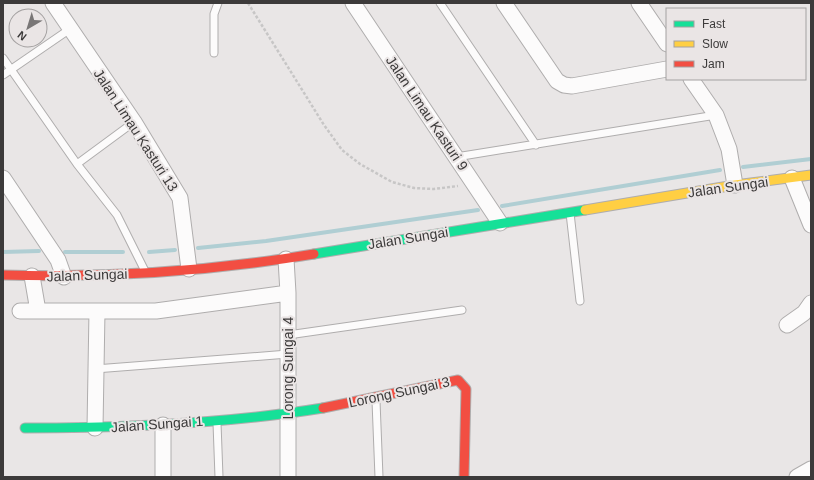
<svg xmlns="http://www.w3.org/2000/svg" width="814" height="480" font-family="Helvetica,sans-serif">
  <rect width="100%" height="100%" fill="#e9e6e6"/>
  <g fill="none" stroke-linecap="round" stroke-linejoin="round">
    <!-- stream -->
    <path stroke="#b0ced3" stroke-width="4" d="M 743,167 L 811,159
      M 502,206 L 720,170
      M 198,248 L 266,241 L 478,210
      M 3,252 L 39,251
      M 65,252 L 123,252
      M 149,252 L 175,250"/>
    <!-- lane casing -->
    <g stroke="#afadad" stroke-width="9">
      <path id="lane" d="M 440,3 L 536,145
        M 214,53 L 214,14 L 218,3
        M 3,58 L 77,164 L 117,215 L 145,271
        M 3,75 L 70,29
        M 456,157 L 716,115
        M 77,164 L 134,122
        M 570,213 L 580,301
        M 288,335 L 462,310
        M 95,369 L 288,354
        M 376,401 L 379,477
        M 217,423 L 219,477"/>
    </g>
    <!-- street casing -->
    <g stroke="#afadad" stroke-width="17">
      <path id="street" d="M 53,3 L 134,122 L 180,198 L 189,269
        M 353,3 L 500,223
        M 504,3 L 557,81 L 564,85 L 572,86 L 667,69
        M 639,3 L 667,44
        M 691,79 L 716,115 L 729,149 L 735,185
        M 3,178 L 58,260 L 64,277
        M 792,178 L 811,225
        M 286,259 L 288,293 L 288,477
        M 32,276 L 38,311
        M 20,311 L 156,311 L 288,293
        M 787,325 L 804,313 L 811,303
        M 95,428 L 97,311
        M 163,477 L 163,425
        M 797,477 L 811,469"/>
    </g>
    <!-- fast casing -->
    <g stroke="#afadad" stroke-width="11">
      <path id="fast" d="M 314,254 L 585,210
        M 25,428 C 124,428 224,424 323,408"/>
    </g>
    <!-- slow casing -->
    <g stroke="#afadad" stroke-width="11">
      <path id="slow" d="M 585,210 L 735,185 L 811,175"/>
    </g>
    <!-- jam casing -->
    <g stroke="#afadad" stroke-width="11">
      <path id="jam" d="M 3,275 C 105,278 213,271 314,254
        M 323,408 L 458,380 L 466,389 L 464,477"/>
    </g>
    <!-- path -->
    <path stroke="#c7c6c6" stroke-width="2.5" stroke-dasharray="3 2" stroke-linecap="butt" d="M 248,3 L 324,125 L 342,150 L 360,164 L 392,182 L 414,188 L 434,189 L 458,186"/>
    <!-- lane -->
    <use href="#lane" stroke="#fcfbfb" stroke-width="7"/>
    <!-- street -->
    <use href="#street" stroke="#fcfbfb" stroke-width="15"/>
    <!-- fast -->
    <use href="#fast" stroke="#16e098" stroke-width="9"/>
    <!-- slow -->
    <use href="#slow" stroke="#ffcf43" stroke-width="9"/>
    <!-- jam -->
    <use href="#jam" stroke="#f24e42" stroke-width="9"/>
  </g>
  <g text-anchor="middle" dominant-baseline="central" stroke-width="4" stroke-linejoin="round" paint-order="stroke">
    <!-- street labels -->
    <g font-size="14" fill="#3c3a3a" stroke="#eae5e5">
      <text transform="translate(427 113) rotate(56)">Jalan Limau Kasturi 9</text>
      <text transform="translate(136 130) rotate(57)">Jalan Limau Kasturi 13</text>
      <text transform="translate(728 187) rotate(-8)">Jalan Sungai</text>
      <text transform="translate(408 238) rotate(-9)">Jalan Sungai</text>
      <text transform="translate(87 275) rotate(-2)">Jalan Sungai</text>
      <text transform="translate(288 368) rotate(-90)">Lorong Sungai 4</text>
      <text transform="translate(399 392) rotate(-12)">Lorong Sungai 3</text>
      <text transform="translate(157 424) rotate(-4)">Jalan Sungai 1</text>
    </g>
  </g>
  <!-- border -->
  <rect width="814" height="480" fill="none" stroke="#3c3a3a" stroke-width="8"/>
  <!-- legend -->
  <rect x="666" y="8" width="140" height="72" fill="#eae5e5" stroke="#a4a1a1"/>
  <rect x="674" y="21" width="20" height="6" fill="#16e098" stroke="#a4a1a1"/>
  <text x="702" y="28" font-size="12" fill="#3c3a3a">Fast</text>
  <rect x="674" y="41" width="20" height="6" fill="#ffcf43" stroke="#a4a1a1"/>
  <text x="702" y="48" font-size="12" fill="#3c3a3a">Slow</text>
  <rect x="674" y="61" width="20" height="6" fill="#f24e42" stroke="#a4a1a1"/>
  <text x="702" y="68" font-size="12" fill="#3c3a3a">Jam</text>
  <!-- north arrow -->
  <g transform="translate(28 28) rotate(218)"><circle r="19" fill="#eae5e5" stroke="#a4a1a1"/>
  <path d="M0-3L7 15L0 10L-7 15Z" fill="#797676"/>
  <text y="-6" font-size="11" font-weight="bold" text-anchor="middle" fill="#3c3a3a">N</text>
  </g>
</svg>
